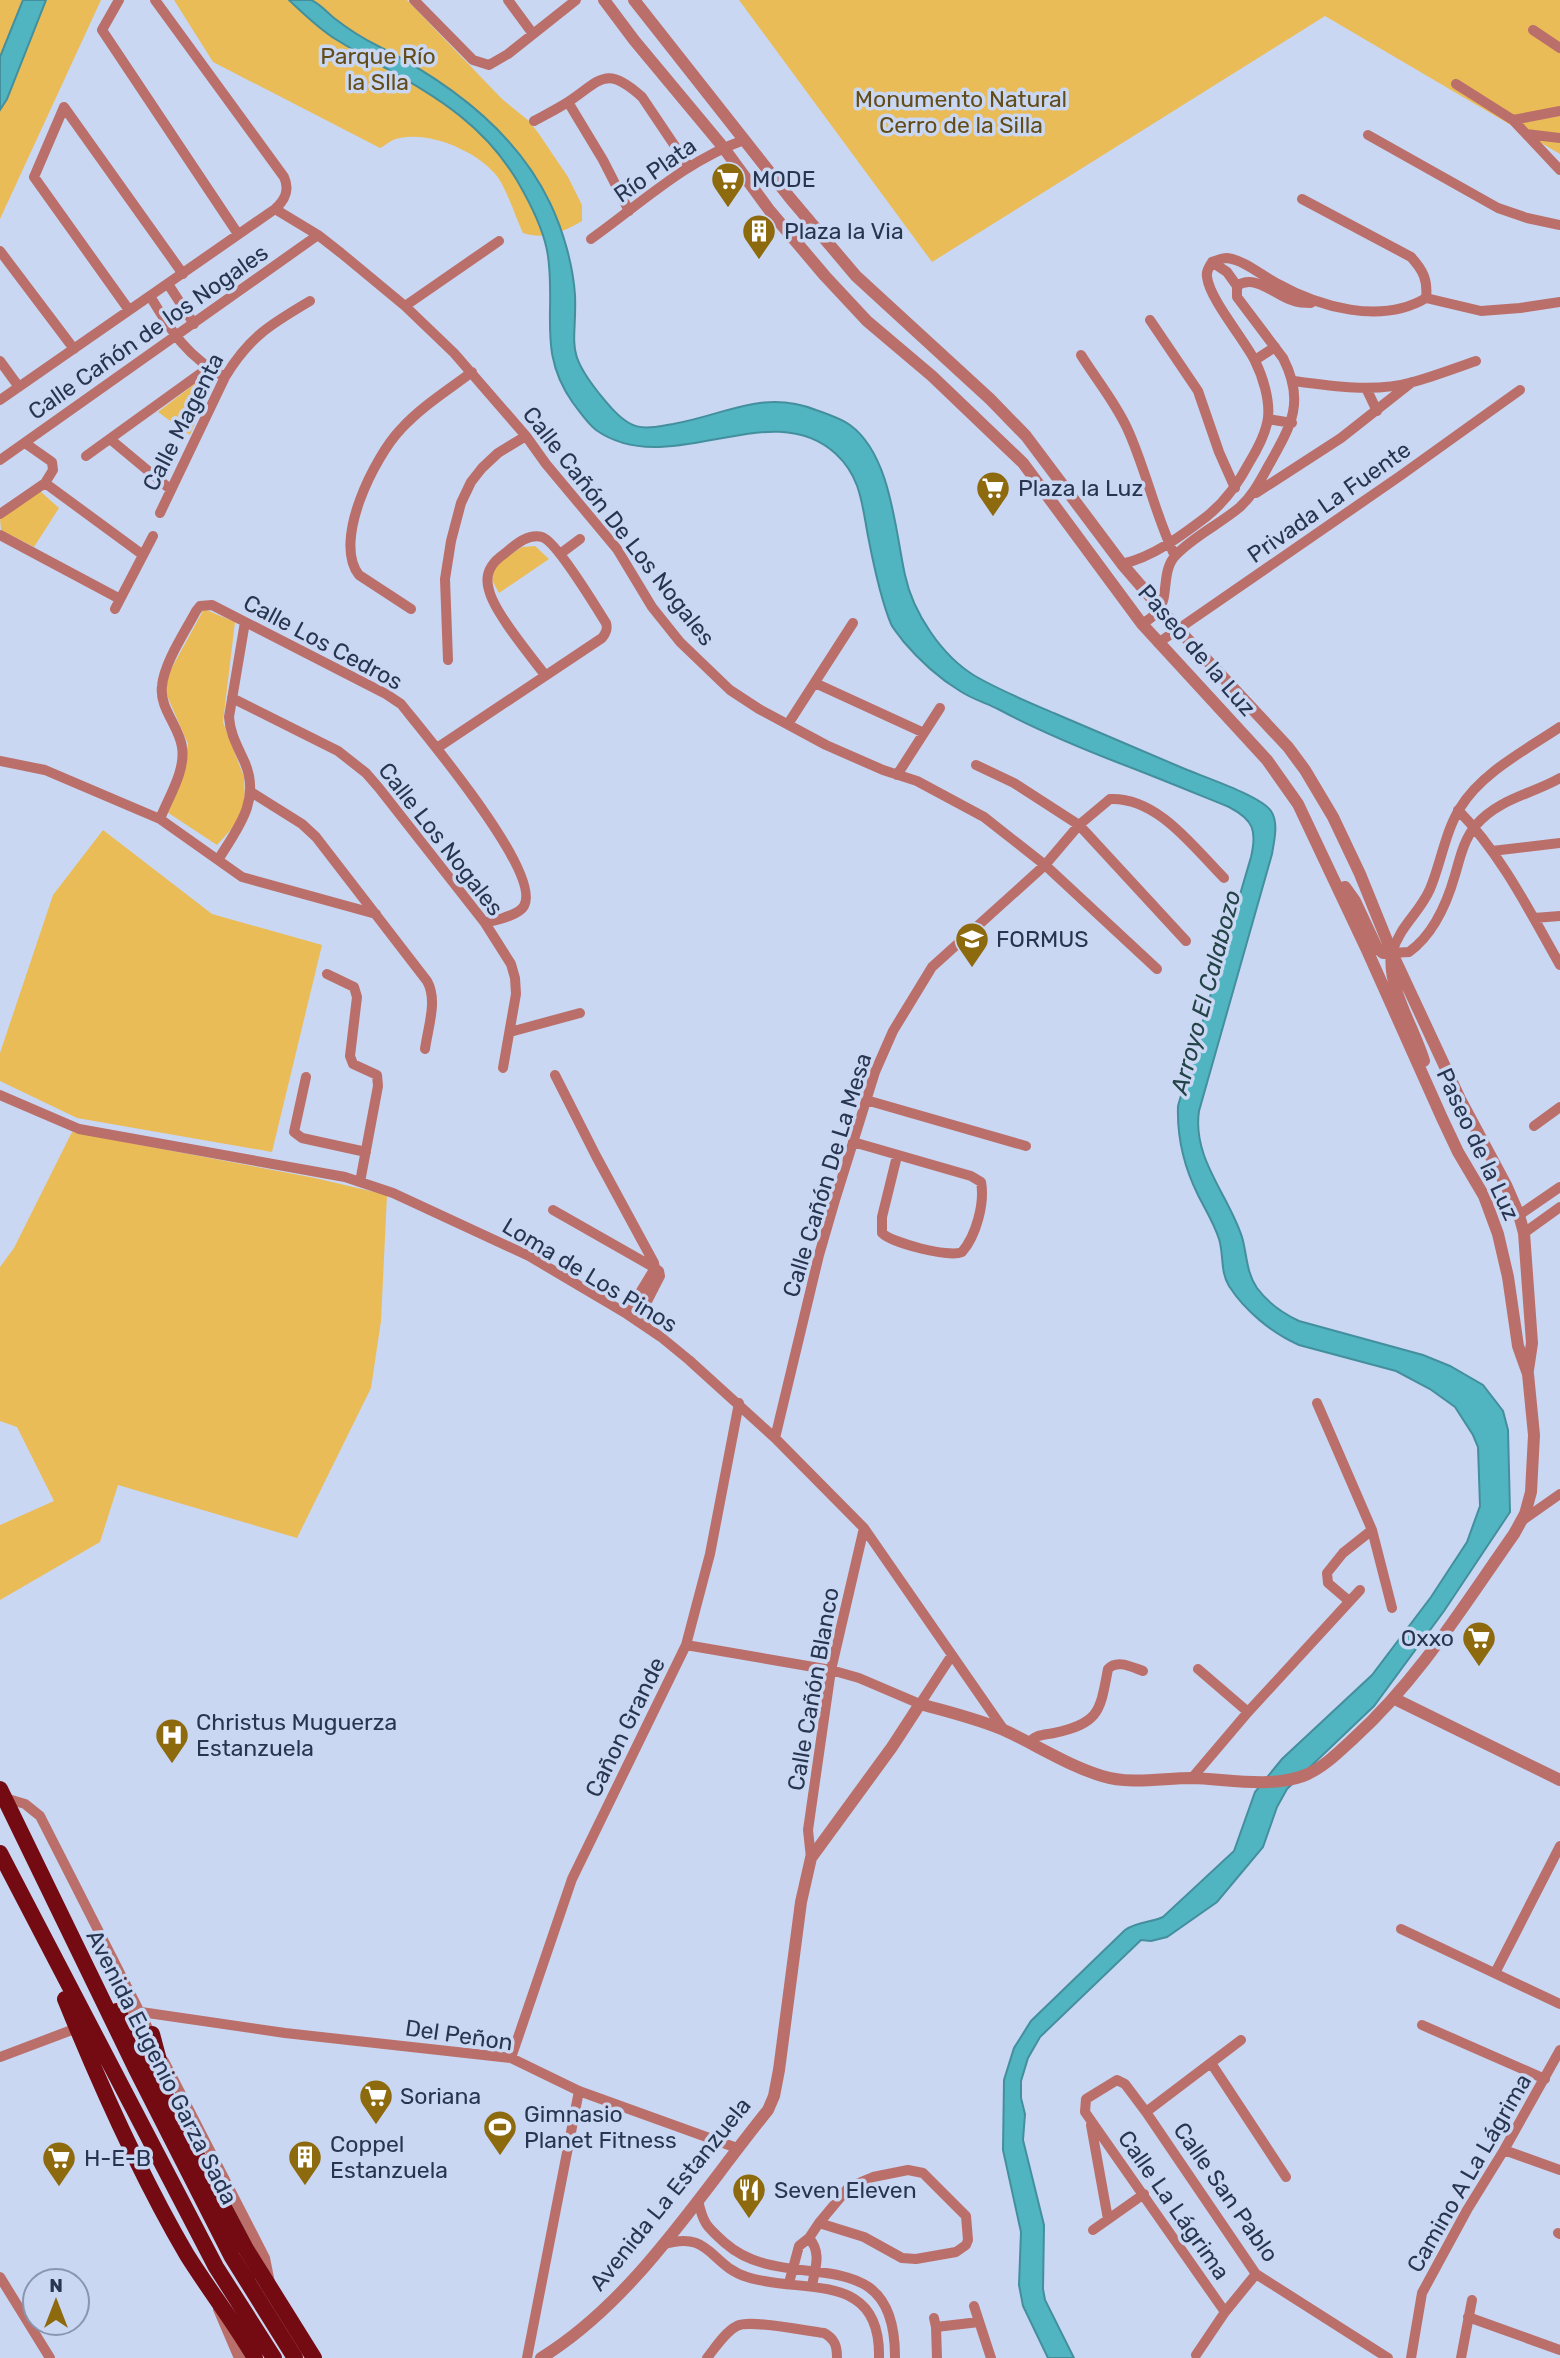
<svg xmlns="http://www.w3.org/2000/svg" width="1560" height="2358" font-family="Rubik,sans-serif">
  <rect width="100%" height="100%" fill="#c9d7f2"/>
  <!-- green -->
  <path fill="#eabc58" d="M 0,0 L 101,0 L 0,219 Z
    M 174,0 L 407,0 L 502,99 L 529,121 L 539,134 L 568,177 L 582,205 L 582,221 C 563,232 545,240 523,233 C 516,218 506,187 496,175 C 476,150 424,128 393,140 C 389,142 384,146 380,148 L 213,62 Z
    M 739,0 L 1560,0 L 1560,154 L 1325,16 L 932,262 Z
    M 206,375 L 214,380 L 190,435 L 158,412 Z
    M 40,491 L 59,508 L 34,547 L 1,530 L 0,518 Z
    M 535,546 L 549,559 L 499,593 L 492,580 L 495,565 L 522,547 Z
    M 204,609 L 235,622 L 223,722 L 244,777 L 245,801 L 235,825 L 217,845 L 167,812 L 184,774 L 188,744 L 165,691 L 169,673 Z
    M 103,830 L 212,914 L 322,945 L 272,1152 L 77,1118 L 0,1081 L 0,1053 L 53,895 Z
    M 72,1132 L 315,1178 L 387,1195 L 381,1321 L 371,1388 L 297,1538 L 118,1485 L 100,1542 L 0,1600 L 0,1525 L 54,1501 L 17,1427 L 0,1421 L 0,1267 L 14,1248 Z"/>
  <!-- water -->
  <path fill="#50b5c0" stroke="#448f9e" stroke-width="2" d="M 23,0 L 46,0 L 7,99 L 0,110 L 0,57 Z
    M 289,0 C 295,0 305,0 311,0 C 319,3 328,13 334,18 C 348,29 362,38 378,46 C 447,81 516,131 550,203 C 563,230 573,265 575,295 C 577,344 564,349 598,392 C 607,403 617,416 629,423 C 642,431 659,426 673,424 C 725,415 763,389 816,410 C 827,414 840,418 850,425 C 891,455 895,530 905,575 C 913,613 942,656 975,676 C 1001,691 1028,702 1056,714 C 1099,732 1142,751 1185,769 C 1204,777 1261,796 1271,811 C 1279,823 1274,841 1272,854 L 1199,1111 C 1192,1158 1228,1194 1242,1237 C 1247,1254 1246,1272 1257,1288 C 1268,1303 1282,1313 1299,1321 L 1423,1355 L 1450,1366 L 1483,1385 L 1503,1411 L 1508,1430 L 1510,1512 L 1444,1611 L 1374,1706 L 1287,1789 L 1277,1807 L 1263,1847 L 1217,1902 L 1167,1937 L 1151,1941 L 1141,1940 L 1040,2037 L 1028,2058 L 1021,2081 L 1021,2098 L 1025,2114 L 1023,2140 L 1044,2225 L 1043,2289 L 1045,2300 L 1074,2358 L 1048,2358 L 1023,2306 L 1019,2285 L 1021,2232 L 1003,2150 L 1004,2080 L 1014,2048 L 1031,2021 L 1125,1930 C 1138,1921 1150,1923 1163,1917 L 1234,1851 L 1255,1792 L 1282,1759 L 1372,1675 L 1431,1597 L 1467,1542 L 1480,1506 L 1478,1447 L 1473,1435 L 1455,1407 L 1430,1389 L 1396,1371 L 1299,1345 C 1272,1333 1245,1311 1229,1286 C 1220,1271 1224,1255 1219,1239 C 1214,1223 1205,1209 1198,1195 C 1184,1167 1177,1136 1178,1106 L 1251,857 C 1257,831 1254,820 1229,807 C 1192,792 1156,777 1119,763 C 1078,747 1037,730 998,709 C 986,703 972,699 960,691 C 939,678 919,660 903,641 C 899,635 894,630 891,624 C 881,600 873,562 868,536 C 862,505 861,477 836,454 C 770,393 670,482 596,430 C 587,423 580,412 573,403 C 537,352 556,313 548,256 C 545,234 534,211 523,191 C 480,110 410,85 337,40 C 319,29 304,14 289,0 Z"/>
  <g fill="none" stroke-linecap="round" stroke-linejoin="round">
    <!-- minor -->
    <path stroke="#bb6f6a" stroke-width="10" d="M 119,0 L 102,30 L 238,234
      M 414,0 L 473,60 L 489,65 L 508,54 L 576,0
      M 508,0 L 533,34
      M 1533,30 L 1560,48
      M 1456,84 L 1513,120 L 1560,170
      M 568,102 L 603,160 L 629,211
      M 64,107 L 34,177 L 129,310
      M 64,107 L 183,274
      M 1513,120 L 1560,111
      M 534,121 C 545,115 557,109 568,102 C 601,80 606,64 642,97 L 689,167
      M 1526,134 L 1560,138
      M 1368,135 L 1498,208 L 1527,218 L 1560,225
      M 1302,199 L 1411,257 C 1423,270 1428,280 1426,298
      M 275,209 L 318,235 L 341,253 L 405,306 L 454,353 L 526,436 L 546,464 L 597,525 L 617,549 L 652,607 L 680,642 L 730,690 L 759,709 L 826,745 L 883,770 L 917,781 L 984,817 L 1045,865 L 1157,969
      M 591,239 C 640,204 687,160 744,140
      M 0,251 L 74,349
      M 1212,262 L 1227,272 L 1237,286
      M 168,284 L 194,324
      M 1237,286 C 1255,273 1276,296 1294,301 C 1300,303 1306,303 1311,303
      M 150,296 C 171,331 187,357 225,377
      M 405,306 L 499,241
      M 1150,320 L 1198,391 L 1219,452 L 1235,488
      M 1081,355 C 1096,379 1115,402 1127,428 C 1146,469 1155,515 1175,556
      M 1255,360 L 1275,347
      M 0,361 L 19,387
      M 1293,381 C 1333,386 1374,393 1413,382 C 1435,376 1455,368 1476,361
      M 1366,388 L 1377,411
      M 0,400 L 275,209 C 285,200 290,190 284,177 L 155,0
      M 1268,419 L 1292,423
      M 110,439 L 170,489
      M 86,456 L 208,368
      M 0,460 L 318,235
      M 45,483 L 143,555
      M 1256,493 L 1341,438 L 1412,382
      M 160,513 L 225,377 C 249,337 271,324 310,301
      M 0,514 L 45,483 L 53,470 L 52,462 L 25,443
      M 0,535 L 120,599
      M 560,554 L 580,539
      M 1122,564 C 1153,557 1181,536 1206,517 C 1225,502 1238,484 1249,463 C 1257,450 1266,433 1268,418 C 1270,400 1263,377 1255,361 C 1244,339 1210,300 1207,277 C 1206,271 1209,267 1212,262 C 1217,260 1222,258 1227,258 C 1244,260 1261,275 1276,283 C 1319,307 1381,325 1426,298 L 1481,311 L 1520,308 L 1560,302
      M 115,609 L 153,536
      M 411,609 L 359,575 C 332,541 375,456 401,429 C 421,407 448,390 472,372
      M 1142,624 C 1148,620 1155,616 1159,610 C 1169,596 1161,570 1176,555 C 1194,536 1220,524 1240,507 C 1254,494 1261,479 1270,463 C 1292,424 1305,401 1283,358 L 1237,297 L 1237,286
      M 1158,643 L 1400,476 L 1520,390
      M 448,660 L 445,579 L 451,541 L 461,503 L 471,482 L 482,468 L 498,453 L 526,436
      M 815,683 L 924,733
      M 232,698 L 338,751 L 366,773 L 379,788 L 485,923 L 511,964 L 515,978 L 516,994 L 503,1068
      M 788,724 L 853,623
      M 1560,727 C 1526,750 1482,772 1460,808 C 1445,832 1441,863 1430,889 C 1419,914 1400,925 1392,953 L 1409,952 C 1434,934 1447,903 1455,875 C 1460,858 1464,839 1476,825 C 1498,799 1532,794 1560,778
      M 437,748 L 602,638 C 606,633 608,629 606,623 C 596,607 556,541 542,537 C 527,533 514,546 504,554 C 491,563 484,574 489,590 C 494,612 530,655 545,675
      M 0,761 L 45,770 L 160,819 L 242,877 L 376,914
      M 976,765 L 1014,783 L 1079,825 L 1186,941
      M 897,775 L 940,708
      M 251,792 L 302,824 L 316,837 L 427,981 C 438,1000 428,1027 425,1049
      M 1458,810 C 1501,854 1530,912 1560,965
      M 160,819 C 168,798 186,771 182,747 C 179,726 159,708 162,686 C 164,663 185,632 196,611 L 200,606 L 212,605 L 386,694 L 401,704 C 424,733 543,873 524,906 C 518,916 495,920 485,923
      M 1492,851 L 1560,843
      M 218,860 C 237,829 261,801 245,763 C 238,747 230,734 229,717 L 245,622
      M 1534,918 L 1560,916
      M 327,974 L 354,987 L 357,997 L 350,1056 L 353,1064 L 377,1075 L 378,1086 L 360,1182
      M 510,1032 L 580,1013
      M 555,1075 L 596,1156 L 654,1263 L 655,1268 L 659,1271 L 660,1276 L 637,1321
      M 306,1077 L 294,1132 L 302,1138 L 366,1152
      M 0,1095 L 79,1129 L 345,1177 L 393,1193 L 529,1256 L 627,1314 L 661,1337 L 689,1360 L 775,1438 L 864,1528 L 1004,1730
      M 866,1100 L 1026,1146
      M 1534,1126 L 1560,1107
      M 853,1142 L 971,1176 L 981,1182 C 985,1203 976,1236 962,1252 C 949,1258 892,1243 882,1233 L 882,1217 L 897,1156
      M 553,1210 L 655,1268
      M 1519,1215 L 1560,1187
      M 1524,1233 L 1560,1207
      M 627,1314 L 655,1268
      M 1317,1403 L 1372,1530 L 1392,1608
      M 775,1438 L 819,1255 L 835,1200 L 875,1072 L 893,1031 L 932,967 L 1045,865 L 1079,825 L 1110,799 C 1158,797 1194,848 1224,878
      M 1523,1520 L 1560,1494
      M 1349,1601 L 1328,1583 L 1327,1573 L 1343,1553 L 1372,1530
      M 686,1645 L 831,1670 L 859,1678 L 920,1704 L 952,1655
      M 1198,1669 L 1248,1712
      M 1029,1743 C 1036,1734 1044,1735 1054,1733 C 1100,1723 1100,1711 1108,1669 C 1117,1659 1132,1667 1143,1671
      M 1192,1778 L 1248,1712 L 1360,1590
      M 5,1798 L 25,1804 L 40,1816 L 153,2038
      M 811,1858 L 808,1830 L 831,1670 L 864,1528
      M 1401,1929 L 1560,2004
      M 1495,1973 L 1560,1846
      M 122,2018 L 141,2012 L 285,2033 L 511,2058 L 579,2091 L 737,2148
      M 1422,2025 L 1545,2079
      M 0,2057 L 77,2028
      M 511,2058 L 572,1879 L 686,1645 L 710,1554 L 739,1403
      M 164,2061 L 265,2258 L 270,2283
      M 1211,2063 L 1286,2177
      M 1146,2112 L 1241,2040
      M 1091,2125 L 1108,2219
      M 1504,2150 L 1560,2170
      M 698,2200 C 703,2224 707,2227 725,2243 C 787,2298 896,2233 895,2358
      M 1093,2230 L 1144,2194
      M 1558,2233 L 1560,2234
      M 809,2238 C 822,2253 815,2268 812,2286
      M 662,2245 C 711,2229 709,2265 747,2277 C 803,2295 881,2269 879,2358
      M 0,2277 L 50,2358
      M 789,2283 L 799,2246 L 809,2238 L 819,2223 L 849,2187 L 873,2177 L 908,2170 L 923,2173 L 966,2216 L 968,2240 L 966,2245 L 956,2252 L 916,2259 L 902,2258 L 864,2237 L 819,2223
      M 974,2306 L 991,2358
      M 1225,2312 L 1085,2112 L 1086,2099 L 1117,2080 L 1125,2084 L 1146,2112 L 1256,2274 L 1388,2358
      M 1468,2317 L 1560,2350
      M 934,2318 L 936,2327 L 937,2358
      M 936,2327 L 979,2322
      M 1196,2355 L 1225,2312 L 1256,2274
      M 527,2358 L 579,2091
      M 707,2358 C 715,2348 725,2332 737,2326 C 750,2319 806,2331 824,2333 C 835,2339 837,2346 837,2358
      M 1411,2358 L 1422,2293 L 1467,2210 L 1504,2150 L 1560,2050
      M 1461,2358 L 1472,2300"/>
    <!-- tertiary -->
    <path stroke="#bb6f6a" stroke-width="12" d="M 634,0 L 790,198 L 856,276 L 990,399 L 1026,436 L 1122,564 L 1179,630 L 1288,747 L 1305,770 L 1333,817 L 1360,874 L 1392,953 L 1460,1099 L 1506,1185 L 1519,1215 L 1524,1233 L 1532,1343 L 1528,1370
      M 1345,887 L 1355,901 L 1377,948 L 1383,953 L 1392,953 C 1387,988 1414,1027 1424,1061
      M 1395,1699 L 1560,1780
      M 219,2309 L 240,2358
      M 541,2358 C 635,2300 699,2195 768,2110 L 774,2096 L 779,2070 L 801,1902 L 811,1858 L 892,1747 L 920,1704 C 949,1712 979,1719 1006,1731 C 1038,1746 1069,1766 1102,1776 C 1131,1785 1163,1778 1192,1778 C 1227,1779 1269,1788 1303,1776 C 1322,1769 1339,1752 1354,1738 C 1419,1679 1464,1605 1514,1534 L 1525,1514 L 1531,1492 L 1534,1435 L 1528,1374 L 1518,1346 L 1508,1277 L 1498,1234 L 1484,1196 L 1458,1152 L 1442,1118 L 1367,950 L 1298,804 L 1267,760 L 1142,624 L 1023,463 L 932,376 L 867,321 L 825,276 L 770,211 L 723,147 L 634,40 L 604,0"/>
    <!-- trunk -->
    <path stroke="#740a12" stroke-width="16" d="M 0,1789 L 137,2071 L 232,2257 L 295,2358
      M 0,1853 L 216,2267 L 274,2358
      M 65,1999 C 100,2085 140,2175 187,2255 C 209,2290 234,2322 255,2358
      M 117,2011 L 140,2047 L 246,2249 L 314,2358
      M 152,2034 L 164,2079"/>
  </g>
  <!-- icons -->
  <defs>
    <g id="supermarket-pin" transform="scale(1.75)"><path d="M0 17L-7.5 6A9.5 9.5 0 1 1 7.5 6Z" fill="#8e6a0e" stroke="#c9d7f2"/><path d="M-6-5.5h2.5l.6 2H6L4.5 2H-2.5L-4.4-4H-6ZM-1.5 3.2a1.3 1.3 0 1 0 .1 0ZM3 3.2a1.3 1.3 0 1 0 .1 0Z" fill="#fff"/></g>
    <g id="building-pin" transform="scale(1.75)"><path d="M0 17L-7.5 6A9.5 9.5 0 1 1 7.5 6Z" fill="#8e6a0e" stroke="#c9d7f2"/><path d="M-4-6H4V6H1V3H-1V6H-4ZM-2.5-4.3h1.7v1.8h-1.7ZM.8-4.3h1.7v1.8H.8ZM-2.5-1h1.7V.8h-1.7ZM.8-1h1.7V.8H.8Z" fill="#fff"/></g>
    <g id="school-pin" transform="scale(1.75)"><path d="M0 17L-7.5 6A9.5 9.5 0 1 1 7.5 6Z" fill="#8e6a0e" stroke="#c9d7f2"/><path d="M0-5L7-2L0 1L-7-2ZM-4 1L0 2.5L4 1V4Q0 6-4 4Z" fill="#fff"/></g>
    <g id="hospital-pin" transform="scale(1.75)"><path d="M0 17L-7.5 6A9.5 9.5 0 1 1 7.5 6Z" fill="#8e6a0e" stroke="#c9d7f2"/><path d="M-5-5h3v3.5h4V-5h3V5h-3V1.5h-4V5h-3Z" fill="#fff"/></g>
    <g id="stadium-pin" transform="scale(1.75)"><path d="M0 17L-7.5 6A9.5 9.5 0 1 1 7.5 6Z" fill="#8e6a0e" stroke="#c9d7f2"/><path d="M0-5a6.5 5 0 1 0 0 10a6.5 5 0 1 0 0-10ZM-3.5-1.8h7v3.6h-7Z" fill="#fff"/></g>
    <g id="restaurant-pin" transform="scale(1.75)"><path d="M0 17L-7.5 6A9.5 9.5 0 1 1 7.5 6Z" fill="#8e6a0e" stroke="#c9d7f2"/><path d="M-5-6h1v4h1v-4h1v4h1v-4h1v5L-1.5 .5V6h-2V.5L-5-1ZM5-6V6H3V1.5H1.5Q1.5-4 5-6Z" fill="#fff"/></g>
  </defs>
  <g fill-rule="evenodd">
    <use href="#supermarket-pin" x="728" y="179"/>
    <use href="#building-pin" x="759" y="231"/>
    <use href="#supermarket-pin" x="993" y="488"/>
    <use href="#school-pin" x="972" y="939"/>
    <use href="#supermarket-pin" x="1479" y="1638"/>
    <use href="#hospital-pin" x="172" y="1735"/>
    <use href="#supermarket-pin" x="376" y="2096"/>
    <use href="#stadium-pin" x="500" y="2127"/>
    <use href="#building-pin" x="305" y="2157"/>
    <use href="#supermarket-pin" x="59" y="2158"/>
    <use href="#restaurant-pin" x="749" y="2190"/>
  </g>
  <g text-anchor="middle" dominant-baseline="central" stroke-width="7" stroke-linejoin="round" paint-order="stroke">
    <!-- park labels -->
    <g font-size="23" fill="#634c18" stroke="#c9d7f2">
      <text x="378" y="56">Parque Río<tspan x="378" dy="26">la Slla</tspan></text>
      <text x="961" y="99">Monumento Natural<tspan x="961" dy="26">Cerro de la Silla</tspan></text>
    </g>
    <!-- street labels -->
    <g font-size="23" fill="#283550" stroke="#c9d7f2">
      <text transform="translate(655 170) rotate(-35)">Río Plata</text>
      <text transform="translate(148 332) rotate(-35)">Calle Cañón de los Nogales</text>
      <text transform="translate(183 422) rotate(-63)">Calle Magenta</text>
      <text transform="translate(1329 502) rotate(-35)">Privada La Fuente</text>
      <text transform="translate(619 526) rotate(52)">Calle Cañón De Los Nogales</text>
      <text transform="translate(323 642) rotate(28)">Calle Los Cedros</text>
      <text transform="translate(1197 650) rotate(49)">Paseo de la Luz</text>
      <text transform="translate(441 839) rotate(52)">Calle Los Nogales</text>
      <text transform="translate(1478 1144) rotate(65)">Paseo de la Luz</text>
      <text transform="translate(827 1175) rotate(-73)">Calle Cañón De La Mesa</text>
      <text transform="translate(590 1275) rotate(31)">Loma de Los Pinos</text>
      <text transform="translate(813 1689) rotate(-80)">Calle Cañón Blanco</text>
      <text transform="translate(625 1727) rotate(-64)">Cañon Grande</text>
      <text transform="translate(459 2035) rotate(8)">Del Peñon</text>
      <text transform="translate(162 2067) rotate(63)">Avenida Eugenio Garza Sada</text>
      <text transform="translate(1469 2173) rotate(-60)">Camino A La Lágrima</text>
      <text transform="translate(1226 2192) rotate(55)">Calle San Pablo</text>
      <text transform="translate(670 2194) rotate(-51)">Avenida La Estanzuela</text>
      <text transform="translate(1174 2205) rotate(55)">Calle La Lágrima</text>
    </g>
    <!-- poi labels -->
    <g font-size="23" fill="#283550" stroke="#c9d7f2" text-anchor="start">
      <text x="752" y="179">MODE</text>
      <text x="784" y="231">Plaza la Via</text>
      <text x="1018" y="488">Plaza la Luz</text>
      <text x="996" y="939">FORMUS</text>
      <text x="1454" y="1638" text-anchor="end">Oxxo</text>
      <text x="196" y="1722">Christus Muguerza<tspan x="196" dy="26">Estanzuela</tspan></text>
      <text x="400" y="2096">Soriana</text>
      <text x="524" y="2114">Gimnasio<tspan x="524" dy="26">Planet Fitness</tspan></text>
      <text x="330" y="2144">Coppel<tspan x="330" dy="26">Estanzuela</tspan></text>
      <text x="84" y="2158">H-E-B</text>
      <text x="774" y="2190">Seven Eleven</text>
    </g>
    <!-- water labels -->
    <g font-size="24" font-style="italic" fill="#244347" stroke="#c9d7f2">
      <text transform="translate(1206 992) rotate(-75)">Arroyo El Calabozo</text>
    </g>
  </g>
  <!-- north arrow -->
  <g transform="translate(56 2302)"><circle r="33" fill="#c9d7f2" stroke="#8996b1" stroke-width="2"/>
  <path d="M0-5L12 26L0 18L-12 26Z" fill="#8e6a0e"/>
  <text y="-10" font-size="19" font-weight="bold" text-anchor="middle" fill="#283550">N</text>
  </g>
</svg>
